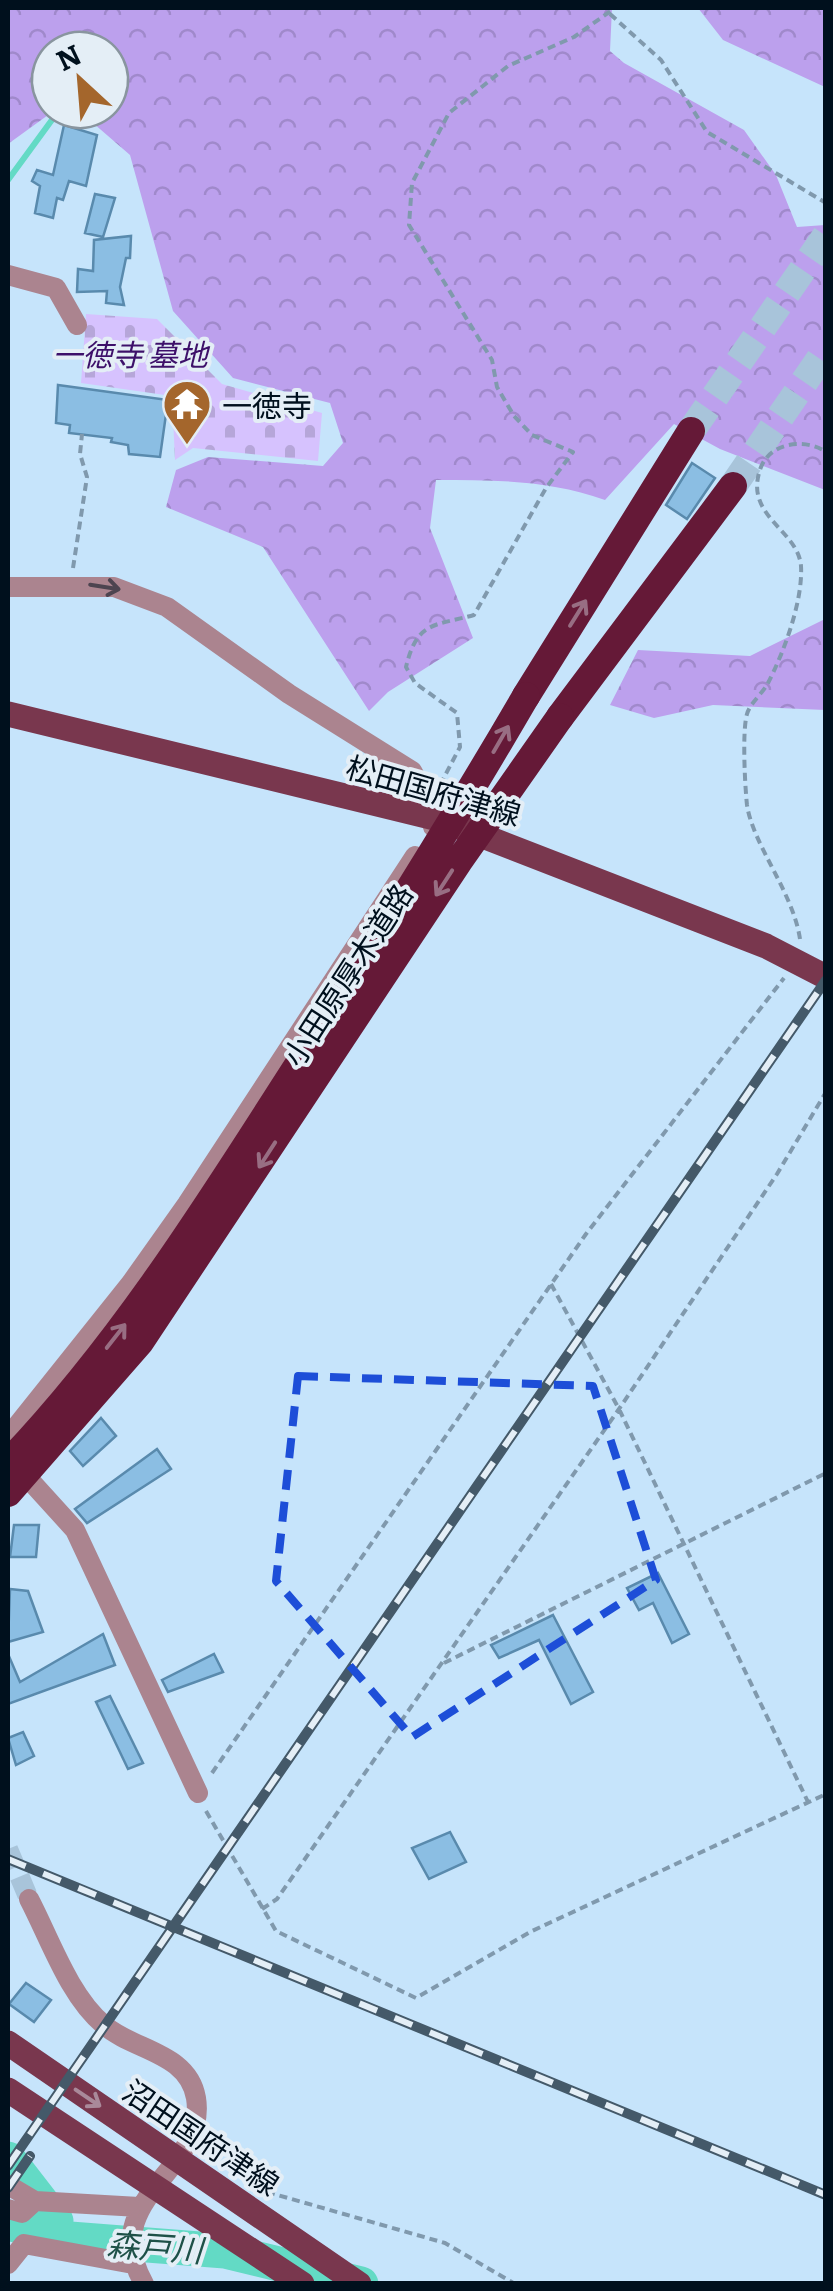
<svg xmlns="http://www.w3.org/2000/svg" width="833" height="2291" font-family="Literata,'Noto Sans JP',serif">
  <defs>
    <pattern id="forest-crowns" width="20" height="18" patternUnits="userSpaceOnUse" patternTransform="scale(2.5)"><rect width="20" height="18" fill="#bca0ed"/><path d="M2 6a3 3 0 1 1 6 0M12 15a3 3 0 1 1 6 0" fill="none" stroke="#a089cb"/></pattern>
    <pattern id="cemetery-stones" width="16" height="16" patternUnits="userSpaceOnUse" patternTransform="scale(2.5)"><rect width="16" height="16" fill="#d6c2fe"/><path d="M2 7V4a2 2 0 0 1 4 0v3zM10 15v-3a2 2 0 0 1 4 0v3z" fill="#b6a6d9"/></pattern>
  </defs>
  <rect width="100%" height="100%" fill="#c6e4fb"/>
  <!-- forest -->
  <path fill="url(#forest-crowns)" d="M 8,8 L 612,8 L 610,51 L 624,63 L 744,130 L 776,175 L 797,227 L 825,225 L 825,490 L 720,449 L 674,424 L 605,500 C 549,480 495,480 436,480 L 430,528 L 473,638 L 388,692 L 369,711 L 263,547 L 166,507 L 176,470 L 208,457 L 323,466 L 343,443 L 330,403 L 233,378 L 173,311 L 130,155 L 78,110 L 110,110 L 110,50 L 50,50 L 50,110 L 55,110 L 8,144 Z
    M 698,8 L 825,8 L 825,87 L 723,40 Z
    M 825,619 L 825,710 L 713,705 L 654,718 L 610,705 L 638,650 L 750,656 Z"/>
  <!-- cemetery -->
  <path fill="url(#cemetery-stones)" d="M 86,314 L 157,319 L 222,384 L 322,413 L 318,461 L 193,448 L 175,460 L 172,396 L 81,383 Z"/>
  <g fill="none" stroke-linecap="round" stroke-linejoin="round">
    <!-- stream -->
    <path stroke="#63dac5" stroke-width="6" d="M 8,180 L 57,113"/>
    <!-- river -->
    <path stroke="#63dac5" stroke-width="35" d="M 8,2159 L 56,2221
      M 8,2223 L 70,2239 L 225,2251 L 361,2284"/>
  </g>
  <!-- building -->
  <path fill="#8bbee3" stroke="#598aad" stroke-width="2.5" d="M 64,125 L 97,135 L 86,186 L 69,181 L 63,200 L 57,198 L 53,218 L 35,213 L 40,186 L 32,181 L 37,170 L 53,175 Z
    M 95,194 L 115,198 L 103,237 L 85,233 Z
    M 131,236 L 130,258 L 126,258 L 120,287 L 124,305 L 106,303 L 107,291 L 77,292 L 78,269 L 93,271 L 94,240 Z
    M 58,385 L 168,400 L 160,457 L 129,454 L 128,445 L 111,442 L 112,438 L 69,433 L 70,425 L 56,423 Z
    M 692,463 L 715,478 L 687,519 L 666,505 Z
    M 101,1418 L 116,1436 L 83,1466 L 70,1451 Z
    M 157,1449 L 171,1469 L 87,1523 L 75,1509 Z
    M 14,1525 L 39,1525 L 36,1557 L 10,1557 Z
    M 658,1573 L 689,1634 L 672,1643 L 653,1603 L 639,1610 L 627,1588 Z
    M 10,1589 L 28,1591 L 43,1632 L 8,1642 Z
    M 553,1615 L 593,1692 L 571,1704 L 539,1640 L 499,1658 L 491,1645 Z
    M 103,1634 L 115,1665 L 8,1704 L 8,1654 L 20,1682 Z
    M 214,1654 L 223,1672 L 168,1692 L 162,1680 Z
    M 110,1696 L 143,1763 L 128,1769 L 96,1702 Z
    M 23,1732 L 34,1756 L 16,1765 L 8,1738 Z
    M 450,1832 L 466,1862 L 429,1879 L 412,1848 Z
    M 26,1983 L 51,2000 L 34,2022 L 9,2004 Z"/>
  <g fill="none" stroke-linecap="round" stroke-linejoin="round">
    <!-- minor-tunnel -->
    <path stroke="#a8c4da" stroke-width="20" stroke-dasharray="20 10" stroke-linecap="butt" d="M 8,1849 L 29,1899"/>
    <!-- highway-tunnel -->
    <path stroke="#a8c4da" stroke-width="28" stroke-dasharray="28 14" stroke-linecap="butt" d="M 691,431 L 826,236
      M 733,486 L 826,350"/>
    <!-- path -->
    <path stroke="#8099ad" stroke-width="4" stroke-dasharray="8 5" stroke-linecap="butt" d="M 610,14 L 661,60 L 707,132 L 826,203
      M 73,568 L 87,477 L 80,454 L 82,434
      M 440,785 L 460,747 L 457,713 L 415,683 L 406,667 C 417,621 434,626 474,615 L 546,488 L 573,452 L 532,435 L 514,416 L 497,387 L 492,360 L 409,225 L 412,183 L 449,113 L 508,66 L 574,37 L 615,8
      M 800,939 C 793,892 753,845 747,805 C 745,787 742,731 747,714 C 750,703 763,693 768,683 C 784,652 803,601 801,566 C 798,529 742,516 761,467 C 771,442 806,438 826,452
      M 551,1284 L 619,1409 L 808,1802
      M 444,1663 L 826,1473
      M 212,1773 L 586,1234 L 784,978
      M 206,1811 L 276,1931 L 416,1998 L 530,1932 L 826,1794
      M 262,1909 L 277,1899 L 619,1409 L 777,1174 L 826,1092
      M 267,2192 L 445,2243 L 515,2284"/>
    <!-- minor -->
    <path stroke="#ab848f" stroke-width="20" d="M 8,275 L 56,288 L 77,325
      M 8,587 L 114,587 L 167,607 L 289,694 L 412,771 L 439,819 L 433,827
      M 8,1437 L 131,1283 L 187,1204 L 415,856
      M 16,1465 L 75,1530 L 198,1793
      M 29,1899 C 50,1939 69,1996 104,2025 C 134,2051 188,2052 196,2098 C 208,2171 95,2197 144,2284
      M 8,2185 L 35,2201 L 139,2207
      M 8,2209 L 22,2213 L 35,2201
      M 8,2264 L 24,2244 L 133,2264"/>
    <!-- major -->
    <path stroke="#79374e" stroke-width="25" d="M 8,714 L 439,819 L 766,946 L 826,977
      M 8,2043 L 359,2284
      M 8,2090 L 302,2284"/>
    <!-- highway -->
    <path stroke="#651937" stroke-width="28" d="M 526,696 L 691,431
      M 560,717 L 733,486"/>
    <!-- rail casing -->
    <g stroke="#445969" stroke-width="10">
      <path id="rail" d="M 8,1859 L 826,2195
        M 8,2166 L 826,980
        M 8,2188 L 30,2156"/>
    </g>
    <!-- rail -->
    <use href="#rail" stroke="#e4eef6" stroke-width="6" stroke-dasharray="19" stroke-linecap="butt"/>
    <!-- highway-bridge -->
    <path stroke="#651937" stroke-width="28" d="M 8,1463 C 115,1351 199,1220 282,1090 C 366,960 448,830 526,696
      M 8,1493 L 140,1342 L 459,861 L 560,717"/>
  </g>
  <!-- one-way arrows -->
  <defs><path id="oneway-shaft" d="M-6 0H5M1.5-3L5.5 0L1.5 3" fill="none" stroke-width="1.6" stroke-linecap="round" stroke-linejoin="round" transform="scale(2.5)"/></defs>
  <use stroke="#4d4450" href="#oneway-shaft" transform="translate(105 587) rotate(9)"/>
  <g stroke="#986e83">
    <use href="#oneway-shaft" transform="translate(578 613) rotate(-58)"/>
    <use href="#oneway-shaft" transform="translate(501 739) rotate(-60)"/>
    <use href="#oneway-shaft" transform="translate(444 883) rotate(123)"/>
    <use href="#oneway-shaft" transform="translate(267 1155) rotate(123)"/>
    <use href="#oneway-shaft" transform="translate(116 1336) rotate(-52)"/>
  </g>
  <use stroke="#a9899a" href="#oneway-shaft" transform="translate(88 2098) rotate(34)"/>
  <!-- marked area -->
  <path fill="none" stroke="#1d4ed8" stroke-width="8" stroke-dasharray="20 12" stroke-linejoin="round" d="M 298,1376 L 593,1386 L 656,1580 L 412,1737 L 276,1581 Z"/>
  <!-- icons -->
  <defs>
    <g id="temple-pin" transform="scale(2.5)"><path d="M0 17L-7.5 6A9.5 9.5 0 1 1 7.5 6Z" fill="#a4662c" stroke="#e4eef6"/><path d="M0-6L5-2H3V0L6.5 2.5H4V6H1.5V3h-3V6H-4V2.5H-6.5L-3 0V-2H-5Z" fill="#fff"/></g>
  </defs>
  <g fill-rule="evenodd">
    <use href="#temple-pin" x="187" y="404"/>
  </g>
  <g text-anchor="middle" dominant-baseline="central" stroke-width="8" stroke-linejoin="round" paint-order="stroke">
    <!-- park labels -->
    <g font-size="30" font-style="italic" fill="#3d106a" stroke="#e4eef6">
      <text x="130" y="353">一徳寺 墓地</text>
    </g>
    <!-- poi labels -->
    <g font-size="30" fill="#00101d" stroke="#e4eef6" text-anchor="start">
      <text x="222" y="404">一徳寺</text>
    </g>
    <!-- street labels -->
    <g font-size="30" fill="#00101d" stroke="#e4eef6">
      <text transform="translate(434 789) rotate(16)">松田国府津線</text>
      <text transform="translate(346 974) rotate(-57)">小田原厚木道路</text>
      <text transform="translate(202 2136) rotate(34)">沼田国府津線</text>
    </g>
    <!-- water labels -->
    <g font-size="32" font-style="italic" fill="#1e5148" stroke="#e4eef6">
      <text transform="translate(155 2245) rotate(4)">森戸川</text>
    </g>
  </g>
  <!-- border -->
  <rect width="833" height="2291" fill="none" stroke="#00101d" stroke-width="20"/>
  <!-- north arrow -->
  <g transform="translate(80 80) rotate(334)"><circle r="48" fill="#e4eef6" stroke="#89959f" stroke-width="2.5"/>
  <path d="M0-8L18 38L0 25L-18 38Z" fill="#a4662c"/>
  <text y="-15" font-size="28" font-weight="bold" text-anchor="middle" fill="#00101d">N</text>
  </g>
</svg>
